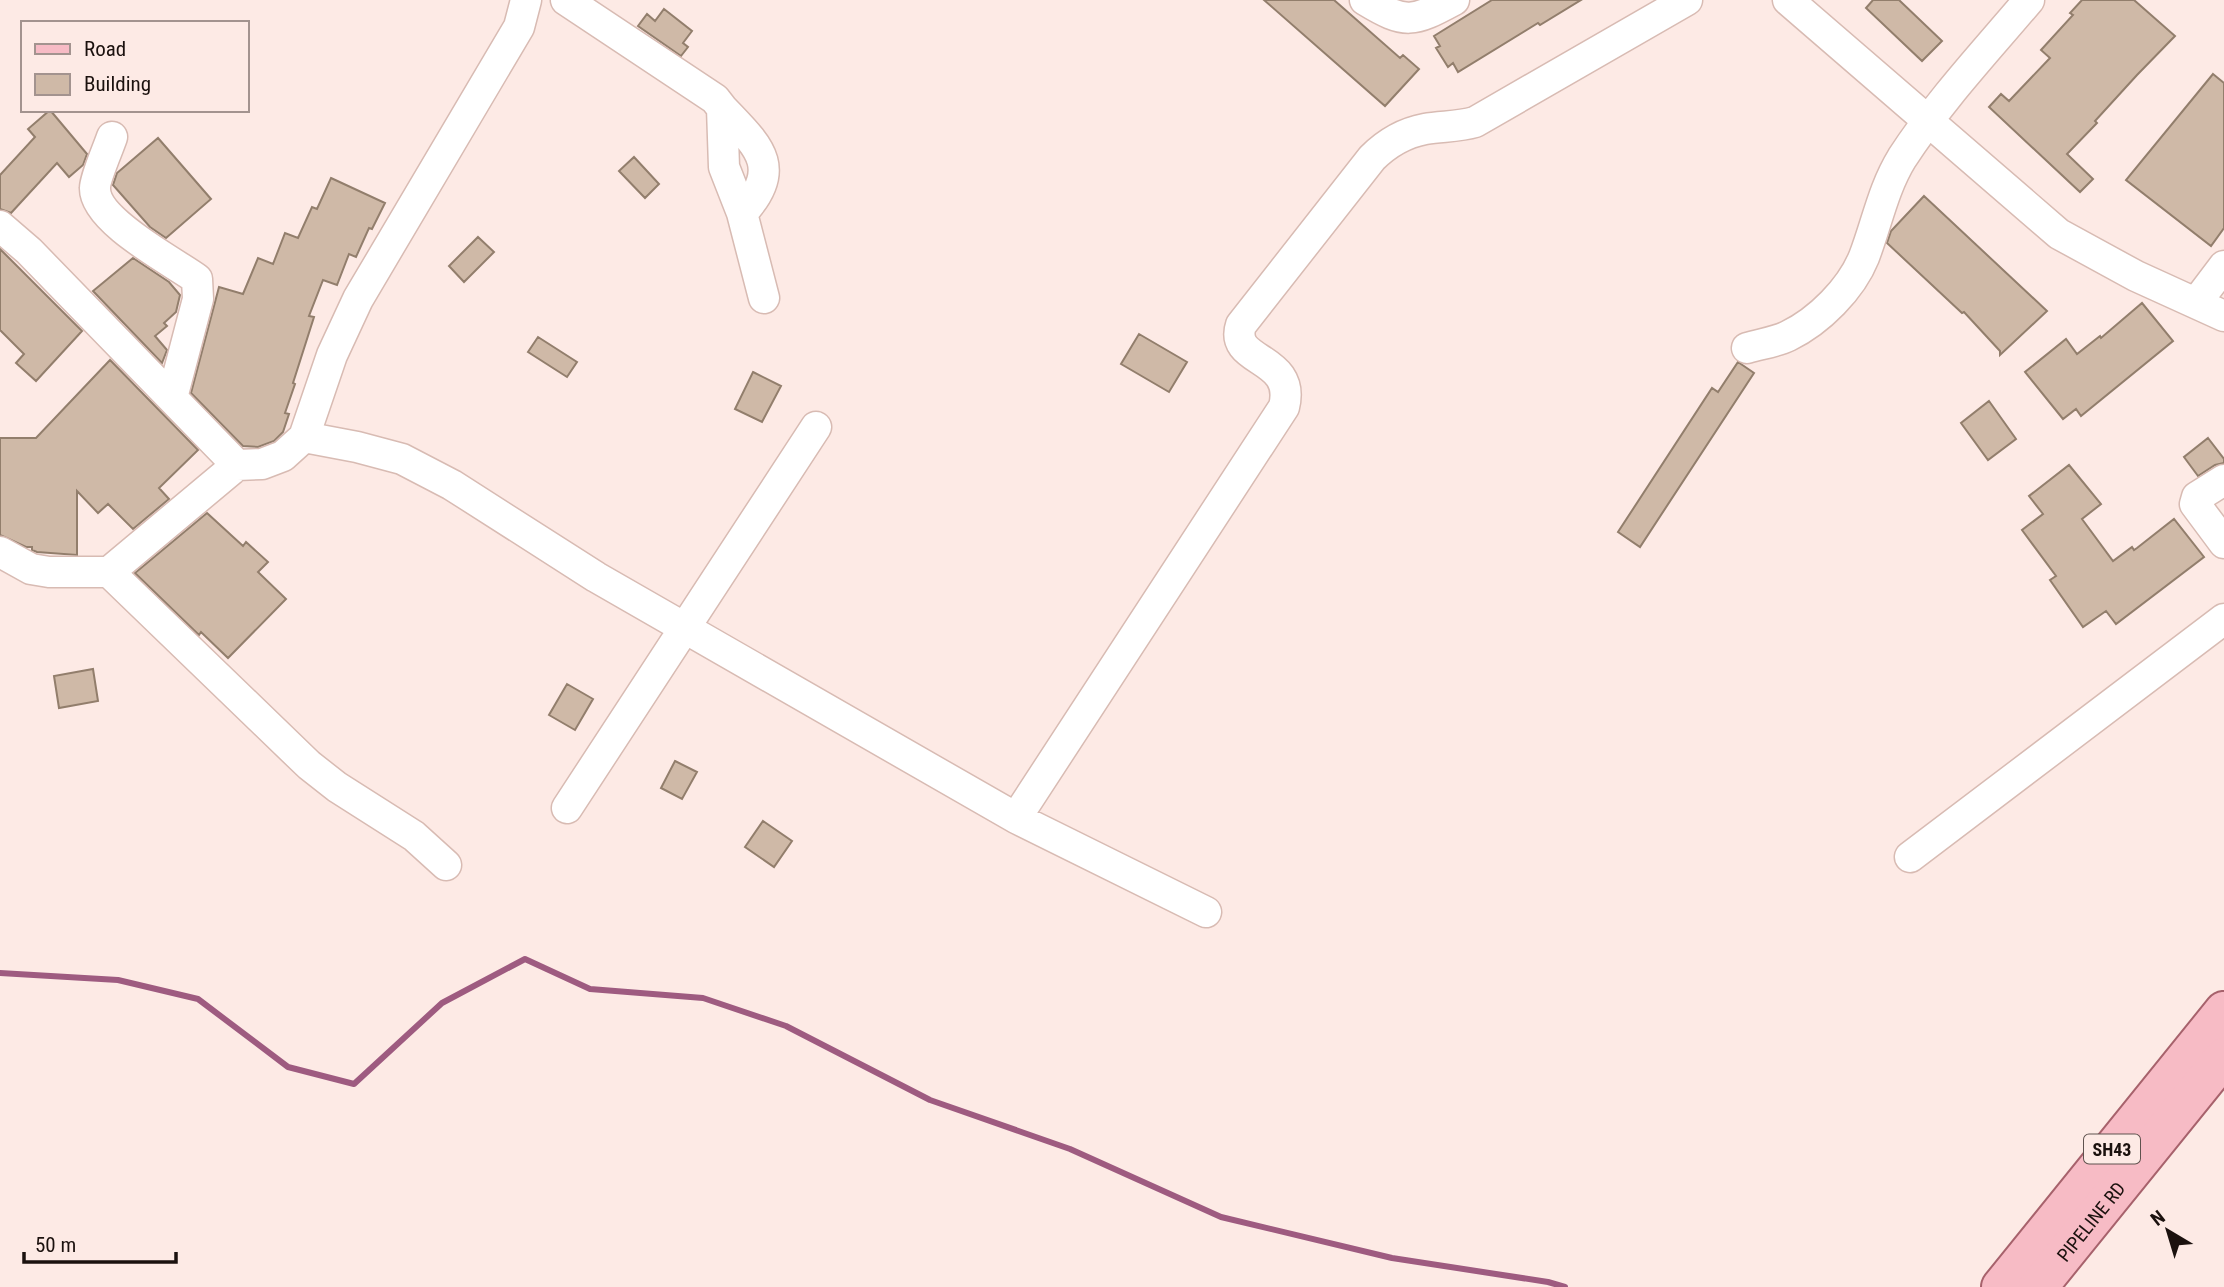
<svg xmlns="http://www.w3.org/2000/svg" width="2224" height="1287" font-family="'Roboto Condensed',sans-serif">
  <rect width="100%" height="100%" fill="#fdeae5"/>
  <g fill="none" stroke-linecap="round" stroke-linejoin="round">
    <!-- stream -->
    <path stroke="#9e5b80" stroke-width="6" d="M 0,973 L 118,980 L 198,999 L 288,1067 L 354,1084 L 442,1003 L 525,959 L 590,989 L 703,998 L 786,1026 L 930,1100 L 1070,1149 L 1221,1217 L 1392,1258 L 1548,1282 L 1565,1287"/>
  </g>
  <!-- building -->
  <path fill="#cfb9a7" stroke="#927e6c" stroke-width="2" d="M 1264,0 L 1334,0 L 1400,58 L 1403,55 L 1419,69 L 1385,106 Z
    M 1492,0 L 1581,0 L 1540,25 L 1538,23 L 1458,72 L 1453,63 L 1448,67 L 1436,48 L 1440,46 L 1434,36 Z
    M 1873,0 L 1899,0 L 1942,41 L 1922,61 L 1866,8 Z
    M 2082,0 L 2134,0 L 2175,36 L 2137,75 L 2095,121 L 2097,123 L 2067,154 L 2093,179 L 2080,192 L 1989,107 L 2001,94 L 2009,101 L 2050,58 L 2041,50 L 2073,15 L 2070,13 Z
    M 664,9 L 692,31 L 683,43 L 688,47 L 681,56 L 638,26 L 647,14 L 655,21 Z
    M 2213,74 L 2224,83 L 2224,228 L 2211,246 L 2126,180 Z
    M 50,110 L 87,154 L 83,165 L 69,177 L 57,163 L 11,213 L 0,209 L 0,175 L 35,137 L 28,129 Z
    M 158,138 L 211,199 L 166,238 L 150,227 L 113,185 L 117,173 Z
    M 634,157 L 659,184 L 645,198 L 619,171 Z
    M 331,178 L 385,203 L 372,229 L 369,228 L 356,257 L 349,254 L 337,285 L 323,280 L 309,316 L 314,317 L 293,383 L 295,384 L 285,413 L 289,414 L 283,432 L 274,441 L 258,447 L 243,446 L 191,393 L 219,287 L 243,294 L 258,258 L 273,264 L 285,233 L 298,238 L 312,207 L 317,209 Z
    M 1924,196 L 2047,311 L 2000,355 L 2000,351 L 1964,312 L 1962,313 L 1887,243 L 1891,231 Z
    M 478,237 L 494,252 L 464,282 L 449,266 Z
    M 0,249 L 82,331 L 36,381 L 16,363 L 24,354 L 0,330 Z
    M 133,258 L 169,282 L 180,295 L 176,312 L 164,323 L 167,326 L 155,336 L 167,350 L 162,363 L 93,291 Z
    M 2142,303 L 2173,341 L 2081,416 L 2076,409 L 2063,419 L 2025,372 L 2066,339 L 2077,354 L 2100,336 L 2101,338 Z
    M 1139,334 L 1187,362 L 1169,392 L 1121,364 Z
    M 538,337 L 577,362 L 567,377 L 528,352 Z
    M 110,360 L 198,450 L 159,488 L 169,499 L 133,529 L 108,504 L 98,513 L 77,491 L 77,555 L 37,552 L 32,550 L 32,547 L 26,547 L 0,535 L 0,438 L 36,438 Z
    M 1738,362 L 1754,373 L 1640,547 L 1618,532 L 1712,388 L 1718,392 Z
    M 753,372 L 781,386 L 762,422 L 735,409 Z
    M 1989,401 L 2016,439 L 1988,460 L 1961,423 Z
    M 2208,438 L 2224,459 L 2224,463 L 2215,465 L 2198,476 L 2184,457 Z
    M 2069,465 L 2101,504 L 2082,519 L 2113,561 L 2132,547 L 2134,550 L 2137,548 L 2174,519 L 2204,557 L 2116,624 L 2106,611 L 2083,627 L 2050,580 L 2056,576 L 2022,530 L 2043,514 L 2029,496 Z
    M 207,513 L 243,546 L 246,542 L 268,562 L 258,572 L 286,599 L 228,658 L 201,632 L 199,635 L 135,573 Z
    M 93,669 L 98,701 L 59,708 L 54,676 Z
    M 567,684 L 593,699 L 575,730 L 549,715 Z
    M 675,761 L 697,772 L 682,799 L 661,788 Z
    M 763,821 L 792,841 L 774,867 L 745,847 Z"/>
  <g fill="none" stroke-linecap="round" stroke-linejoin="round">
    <!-- minor casing -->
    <g stroke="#d8bbb3" stroke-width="33">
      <path id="minor" d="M 566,0 L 715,99 L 722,108 L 724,167 L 742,213 L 764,298
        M 1365,0 C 1406,25 1413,22 1454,0
        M 1788,0 L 2059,234 L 2136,276 L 2224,316
        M 722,108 C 757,145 785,167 742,213
        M 112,137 C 108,149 95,178 95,188 C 94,221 174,262 197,279 L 198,299 L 172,398
        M 0,226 L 29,251 L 237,465 L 262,464 L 283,456 L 304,437 L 332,355 L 358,299 L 519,27 L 526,0
        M 2196,303 L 2224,266
        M 1747,348 C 1760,344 1776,342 1788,336 C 1819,321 1851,289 1864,257 C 1877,223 1883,189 1902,158 C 1939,101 1986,51 2029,0
        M 304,437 L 357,447 L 402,459 L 452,485 L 596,577 L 1016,818 L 1206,912
        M 2224,480 L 2197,497 L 2195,504 L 2224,543
        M 0,552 L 31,569 L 49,572 L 109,572 L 237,465
        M 109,572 L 309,765 L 337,787 L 414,836 L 446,865
        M 567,808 L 816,427
        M 1016,818 L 1284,407 C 1297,355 1228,364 1241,325 L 1372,158 C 1387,143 1404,133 1425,129 C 1442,126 1458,127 1475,122 L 1687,0
        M 1910,857 L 2224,619"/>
    </g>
    <!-- major casing -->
    <g stroke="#a7626c" stroke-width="42">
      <g id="major">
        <path d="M 2001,1287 L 2224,1011"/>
        <path id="s1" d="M 2038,1287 L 2224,1057"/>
      </g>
    </g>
    <!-- minor -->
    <use href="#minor" stroke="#fff" stroke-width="30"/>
    <!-- major -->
    <use href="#major" stroke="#f7bbc5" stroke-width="38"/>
  </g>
  <g text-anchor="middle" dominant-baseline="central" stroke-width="6" stroke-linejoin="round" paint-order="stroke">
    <!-- shield labels -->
    <rect fill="#fdeae5" stroke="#5f524e" stroke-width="2" x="2084" y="1134.5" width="56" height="29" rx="5"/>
    <g font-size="18" font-weight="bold" fill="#1b110e">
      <text x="2112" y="1149">SH43</text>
    </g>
    <!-- street labels -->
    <g font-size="19" fill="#1b110e" stroke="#fdeae5">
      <text stroke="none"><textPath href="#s1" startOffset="84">PIPELINE RD</textPath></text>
    </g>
  </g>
  <!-- legend -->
  <rect x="21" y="21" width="228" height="91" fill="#fdeae5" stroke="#a3938f" stroke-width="2"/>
  <rect x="35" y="44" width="35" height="10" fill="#f7bbc5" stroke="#a3938f" stroke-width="2"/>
  <text x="84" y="56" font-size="21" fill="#1b110e">Road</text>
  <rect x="35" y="74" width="35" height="21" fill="#cfb9a7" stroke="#a3938f" stroke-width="2"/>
  <text x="84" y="91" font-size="21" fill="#1b110e">Building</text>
  <!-- north arrow -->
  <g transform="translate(2168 1231) rotate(322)" stroke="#fdeae5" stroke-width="5" paint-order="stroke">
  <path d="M0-5L12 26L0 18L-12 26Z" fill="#1b110e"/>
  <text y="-10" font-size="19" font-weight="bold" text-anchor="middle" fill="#1b110e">N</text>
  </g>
  <!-- scale -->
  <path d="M24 1252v10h152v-10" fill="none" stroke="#1b110e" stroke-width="3.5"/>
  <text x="35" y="1252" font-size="21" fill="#1b110e" stroke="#fdeae5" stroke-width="5" paint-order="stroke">50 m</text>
</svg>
